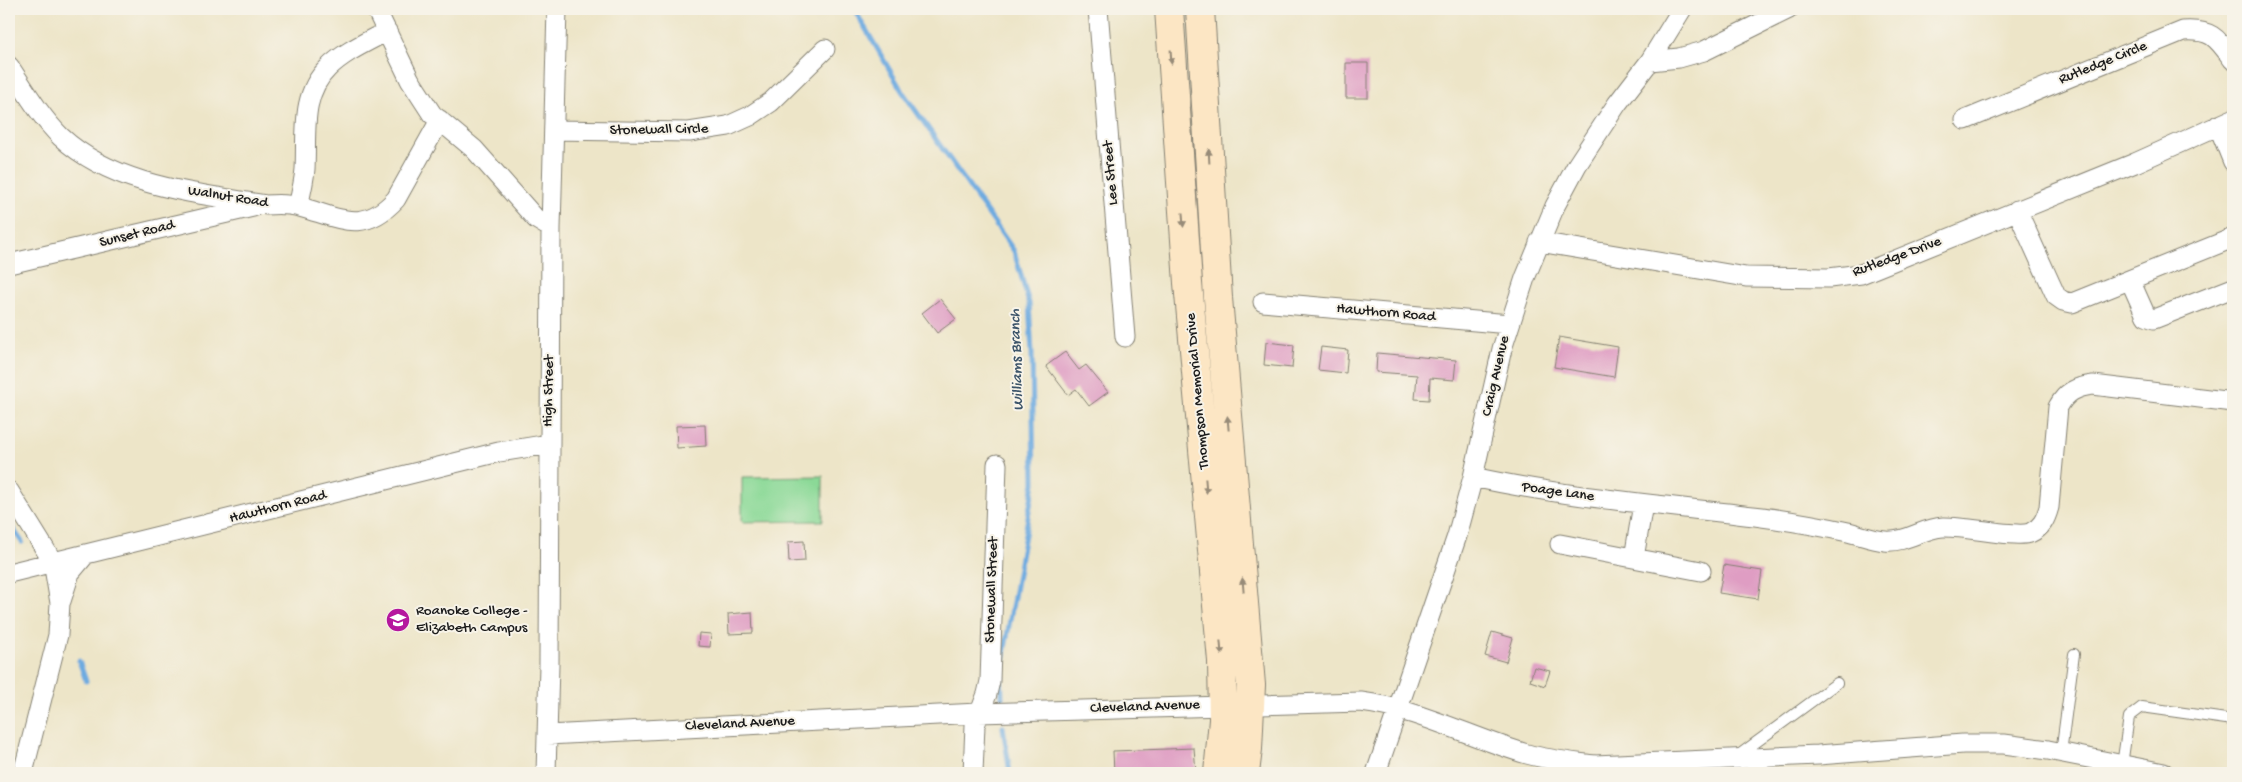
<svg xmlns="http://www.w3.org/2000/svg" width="2242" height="782" font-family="'Gochi Hand',sans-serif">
  <rect width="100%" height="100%" fill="#f7f3e8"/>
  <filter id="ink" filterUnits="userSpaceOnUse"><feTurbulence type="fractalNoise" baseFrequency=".02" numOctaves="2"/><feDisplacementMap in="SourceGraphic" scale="10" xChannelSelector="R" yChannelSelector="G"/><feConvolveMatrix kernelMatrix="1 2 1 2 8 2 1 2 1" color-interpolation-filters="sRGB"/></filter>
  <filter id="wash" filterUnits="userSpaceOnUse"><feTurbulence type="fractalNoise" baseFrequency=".0096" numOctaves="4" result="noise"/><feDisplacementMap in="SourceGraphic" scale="20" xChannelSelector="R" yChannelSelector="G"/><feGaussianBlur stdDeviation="1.12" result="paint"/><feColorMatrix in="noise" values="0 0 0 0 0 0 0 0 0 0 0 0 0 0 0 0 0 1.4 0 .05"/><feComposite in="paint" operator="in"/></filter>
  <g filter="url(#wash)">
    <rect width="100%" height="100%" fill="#ede5c8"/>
    <!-- green -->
    <path fill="#8bd997" stroke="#547a5a" d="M 823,476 L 823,521 L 742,522 L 742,477 Z"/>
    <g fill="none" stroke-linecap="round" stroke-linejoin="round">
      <!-- stream -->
      <path stroke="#6eabe0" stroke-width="5" d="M 854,9 L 902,91 L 1014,251 L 1029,303 L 1032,353 L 1034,483 L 1001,671 L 1002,698
        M 9,523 L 22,542
        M 79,661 L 86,681
        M 1003,727 L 1010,773"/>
    </g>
    <g id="blocks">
      <!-- building -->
      <path fill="#df9dc3" d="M 1346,63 L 1368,63 L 1368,98 L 1346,98 Z
        M 940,299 L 956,319 L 937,333 L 922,313 Z
        M 1559,337 L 1618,347 L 1614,377 L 1554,367 Z
        M 1266,342 L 1294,345 L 1292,368 L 1264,365 Z
        M 1321,347 L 1348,350 L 1346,373 L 1318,370 Z
        M 1065,352 L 1079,370 L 1086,365 L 1108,392 L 1089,406 L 1076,389 L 1068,395 L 1046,366 Z
        M 1377,353 L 1456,360 L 1454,380 L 1430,378 L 1429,400 L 1415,399 L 1417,375 L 1376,372 Z
        M 705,425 L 706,446 L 677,448 L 676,426 Z
        M 804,541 L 805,561 L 789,562 L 788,542 Z
        M 1724,565 L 1762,571 L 1758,599 L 1719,593 Z
        M 752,612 L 753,633 L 729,634 L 728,614 Z
        M 1492,632 L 1513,638 L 1506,662 L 1485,656 Z
        M 699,633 L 711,634 L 710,647 L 698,646 Z
        M 1534,667 L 1550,671 L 1545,686 L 1530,681 Z
        M 1194,748 L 1196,772 L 1114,773 L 1113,751 Z"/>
    </g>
  </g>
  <g filter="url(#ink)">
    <use href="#blocks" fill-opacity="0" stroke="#848072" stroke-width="1"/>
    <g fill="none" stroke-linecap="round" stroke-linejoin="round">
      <!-- lane casing -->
      <g stroke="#848072" stroke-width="12">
        <path id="lane" d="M 2061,753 L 2074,654
          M 1736,757 L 1837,683
          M 2122,765 L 2129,717 L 2142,707 L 2233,720"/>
      </g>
      <!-- street casing -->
      <g stroke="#848072" stroke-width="21">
        <path id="street" d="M 376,9 L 410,80 L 432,114 L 474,149 L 536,219 L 551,228
          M 1098,9 L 1125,337
          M 1650,61 L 1679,58 L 1704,51 L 1789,9
          M 9,66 C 25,90 40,116 61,137 C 115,187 197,193 266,205 C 277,204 289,204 300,207 C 340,218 363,235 396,199 L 440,120
          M 1965,120 L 2183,31 C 2212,29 2217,38 2233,60
          M 2218,125 L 2233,162
          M 554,130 L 689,132 L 728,126 L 750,116 L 771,102 L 825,49
          M 298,206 C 301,194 304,182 305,169 C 307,134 300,95 328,68 C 344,52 367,42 387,31
          M 2017,210 L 2056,296 L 2063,301 L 2072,303 L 2233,238
          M 1539,242 L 1746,277 L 1829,278 L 1861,274 L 2135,163 L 2233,119
          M 9,264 L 253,207
          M 2130,280 L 2146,316 L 2154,319 L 2233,288
          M 1263,302 L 1509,324
          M 1473,477 C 1568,498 1666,505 1762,517 C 1791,521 1820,526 1848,532 C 1860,535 1873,540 1885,541 C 1906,543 1923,528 1943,527 C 1965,526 2015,538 2030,533 C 2042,528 2046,518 2049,507 L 2058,407 C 2066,392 2076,387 2093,385 L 2233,402
          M 9,491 L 53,562 L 60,603 L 58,635 L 23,773
          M 1560,544 L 1701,571
          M 1634,558 L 1643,504
          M 9,573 L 499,452 L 549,444
          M 61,601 L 70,573 L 86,554
          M 547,735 L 978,713 L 1361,702 C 1419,709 1471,738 1527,754 C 1549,760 1572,762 1595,765 L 1818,755 L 1963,744 L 2004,744 L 2048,750 L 2164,773
          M 546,773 L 549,665 L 551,228 L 557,9
          M 973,773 L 975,725 L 987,694 L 990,681 L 997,464
          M 1376,773 L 1457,536 L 1473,477 L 1502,349 L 1525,278 L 1555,206 L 1577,165 L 1617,104 L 1650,61 L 1682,9"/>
      </g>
      <!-- secondary casing -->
      <g stroke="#848072" stroke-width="30">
        <path id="secondary" d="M 1169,9 L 1188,283 L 1222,661 L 1223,720 L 1218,773
          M 1200,9 L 1218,298 L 1251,685 L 1248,749 L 1245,773"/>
      </g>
      <!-- lane -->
      <use href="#lane" stroke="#fff" stroke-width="10"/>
      <!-- street -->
      <use href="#street" stroke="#fff" stroke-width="19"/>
      <!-- secondary -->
      <use href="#secondary" stroke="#fce6c4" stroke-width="28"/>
    </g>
    <!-- one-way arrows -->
    <defs><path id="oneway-solid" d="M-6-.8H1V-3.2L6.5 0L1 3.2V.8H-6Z" transform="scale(1.25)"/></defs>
    <g fill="#978b78">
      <use href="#oneway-solid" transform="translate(1171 57) rotate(87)"/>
      <use href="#oneway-solid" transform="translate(1209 156) rotate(-93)"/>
      <use href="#oneway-solid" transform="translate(1183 220) rotate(86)"/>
      <use href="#oneway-solid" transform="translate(1228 423) rotate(-95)"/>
      <use href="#oneway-solid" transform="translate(1206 486) rotate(85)"/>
      <use href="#oneway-solid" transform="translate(1243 585) rotate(-95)"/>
      <use href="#oneway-solid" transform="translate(1221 648) rotate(85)"/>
    </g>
  </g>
  <!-- icons -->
  <defs>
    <g id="university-disc" transform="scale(1.25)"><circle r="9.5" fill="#b5179e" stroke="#f7f3e8"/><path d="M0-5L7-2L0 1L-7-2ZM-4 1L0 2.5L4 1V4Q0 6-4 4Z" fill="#fff"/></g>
  </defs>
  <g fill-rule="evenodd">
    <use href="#university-disc" x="398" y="620"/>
  </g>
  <g text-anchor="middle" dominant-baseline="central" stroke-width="4" stroke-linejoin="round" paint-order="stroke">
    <!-- street labels -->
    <g font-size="15" fill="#1c1c1c" stroke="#f7f3e8">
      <text transform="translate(2103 63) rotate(-22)">Rutledge Circle</text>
      <text transform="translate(659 130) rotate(-1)">Stonewall Circle</text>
      <text transform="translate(1111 173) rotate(-95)">Lee Street</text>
      <text transform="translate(228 197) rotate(9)">Walnut Road</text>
      <text transform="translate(137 234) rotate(-14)">Sunset Road</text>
      <text transform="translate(1897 257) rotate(-20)">Rutledge Drive</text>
      <text transform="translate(1386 313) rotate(5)">Hawthorn Road</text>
      <text transform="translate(1496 376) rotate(-77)">Craig Avenue</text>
      <text transform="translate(549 391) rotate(-89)">High Street</text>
      <text transform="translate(1198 391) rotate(-95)">Thompson Memorial Drive</text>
      <text transform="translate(1558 492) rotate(8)">Poage Lane</text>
      <text transform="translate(278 507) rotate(-14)">Hawthorn Road</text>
      <text transform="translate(992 590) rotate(-88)">Stonewall Street</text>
      <text transform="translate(1145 707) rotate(-2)">Cleveland Avenue</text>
      <text transform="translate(740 724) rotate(-3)">Cleveland Avenue</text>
    </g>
    <!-- poi labels -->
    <g font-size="15" fill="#1c1c1c" stroke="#f7f3e8" text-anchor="start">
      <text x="416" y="611">Roanoke College -<tspan x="416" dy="17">Elizabeth Campus</tspan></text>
    </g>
    <!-- water labels -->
    <g font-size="16" font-style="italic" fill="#3d556a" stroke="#f7f3e8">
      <text transform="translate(1018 360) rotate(-92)">Williams Branch</text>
    </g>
  </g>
  <!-- margin -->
  <rect width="2242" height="782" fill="none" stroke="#f7f3e8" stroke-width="30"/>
</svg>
